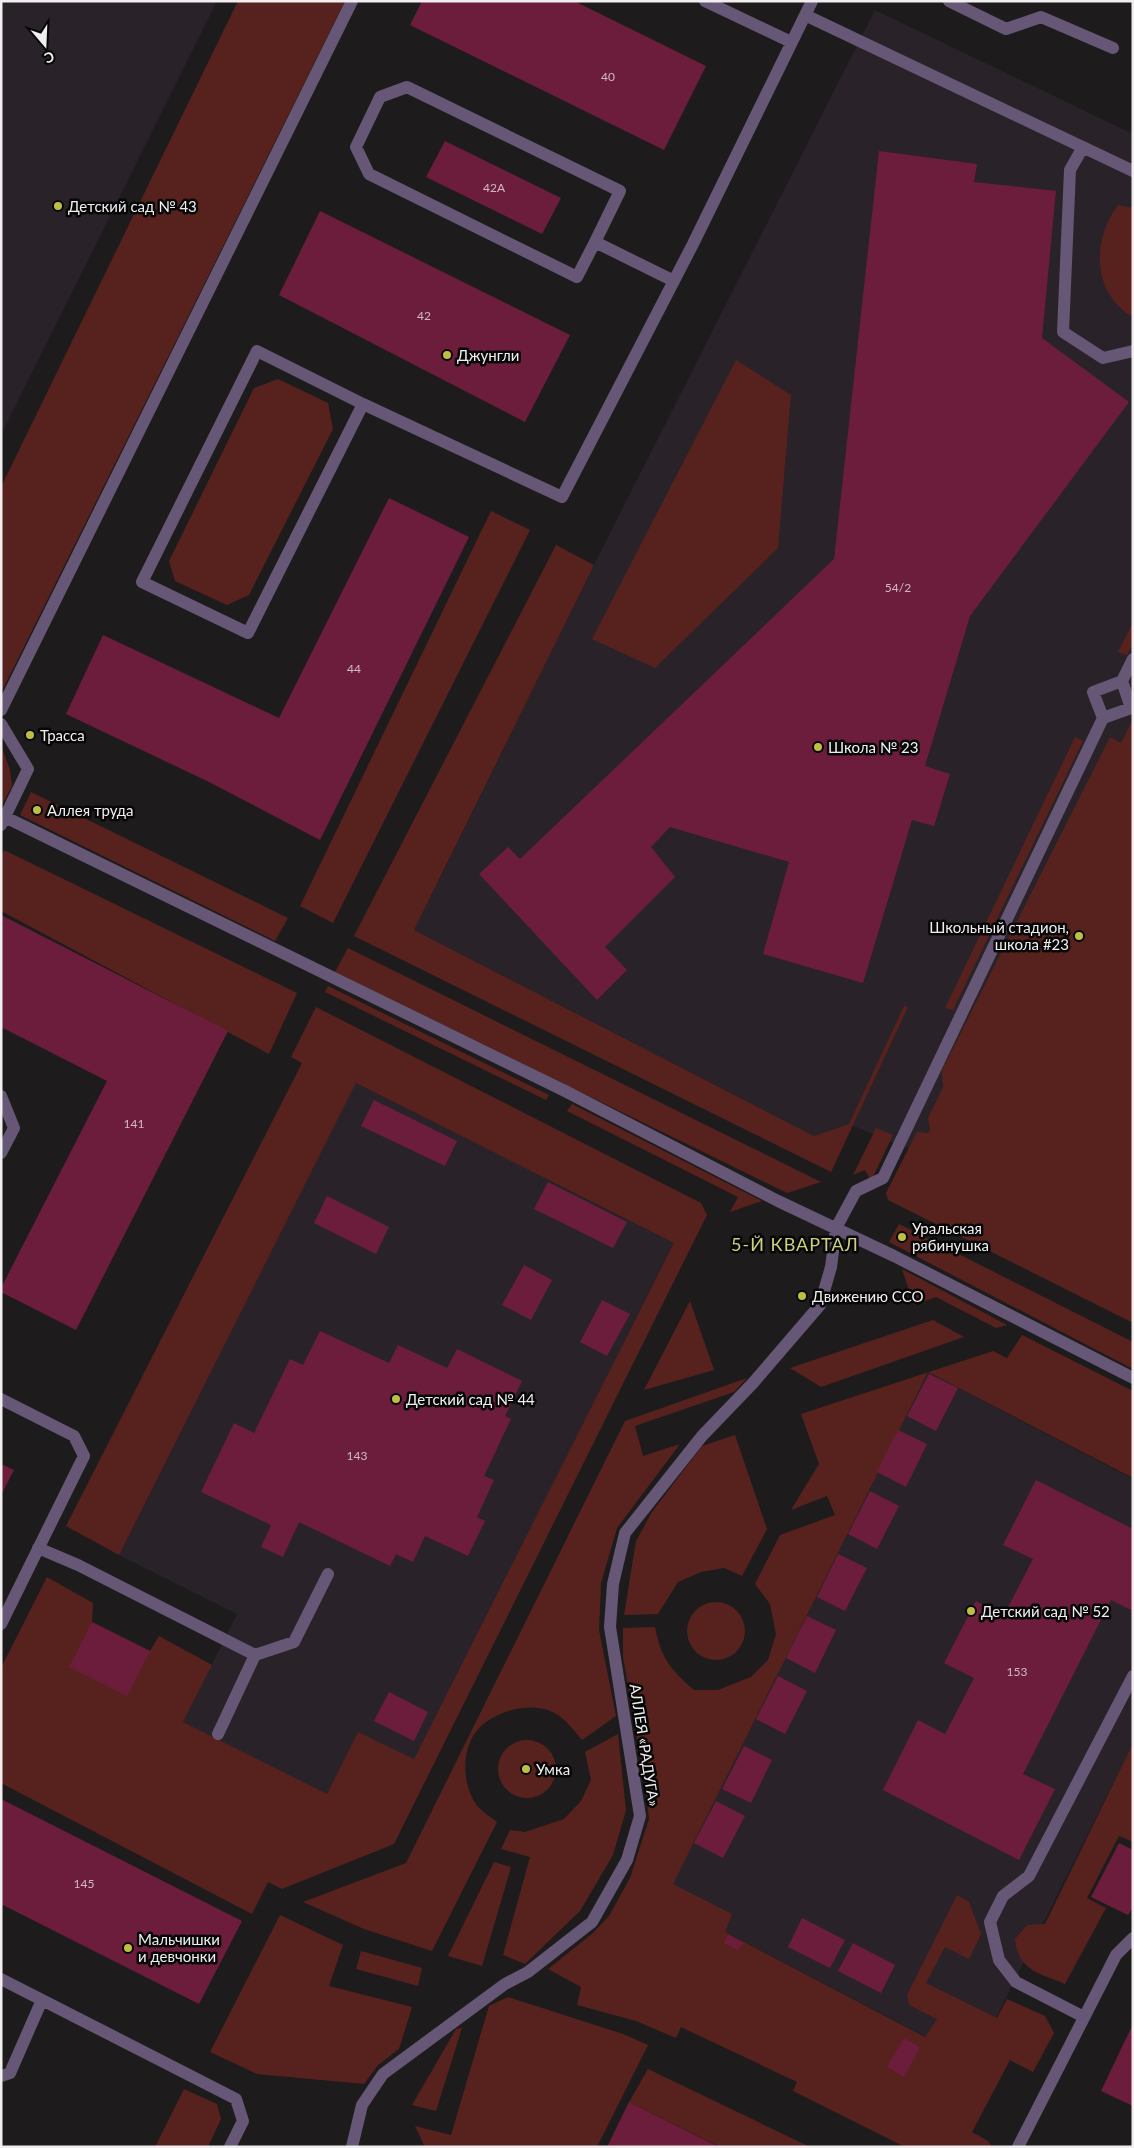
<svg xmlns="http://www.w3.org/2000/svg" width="1134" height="2148" font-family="Lato,sans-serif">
  <rect width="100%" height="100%" fill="#1e1b1d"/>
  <!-- built -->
  <path fill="#292228" d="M 1,1 L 217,1 L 1,435 Z
    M 875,10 L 1133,134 L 1133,1291 L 917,1152 L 849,1124 L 814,1136 L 414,930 L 594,565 Z
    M 356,1083 L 674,1243 L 414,1760 L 358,1732 L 327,1795 L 183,1722 L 237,1614 L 119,1555 Z
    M 928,1372 L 1133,1479 L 1133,1743 L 984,2042 L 937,2019 L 926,2037 L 725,1932 L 672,1884 Z"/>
  <!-- green -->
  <path fill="#57221d" d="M 238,1 L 345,1 L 1,693 L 1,487 Z
    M 1118,205 L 1133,208 L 1133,316 C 1124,314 1121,308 1115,302 C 1092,276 1097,232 1118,205 Z
    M 736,360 L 791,395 L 778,548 L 655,668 L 592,639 Z
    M 278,379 L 328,403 L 333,429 L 249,595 L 227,605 L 175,581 L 169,561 L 254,388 Z
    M 491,511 L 530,530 L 333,923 L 300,906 Z
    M 556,545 L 594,565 L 414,930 L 814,1136 L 849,1124 L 904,1006 L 908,1007 L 831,1172 L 354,936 Z
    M 1133,622 L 1133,643 L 1127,655 L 1118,652 Z
    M 1133,719 L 1133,1323 L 888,1200 L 886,1193 L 917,1132 L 928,1133 L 930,1130 L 928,1118 L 943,1087 L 942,1070 L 1110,737 L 1121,743 Z
    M 1075,737 L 1083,741 L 953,1010 L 945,1008 Z
    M 1,745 L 10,770 L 12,786 L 1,807 Z
    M 31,792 L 288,918 L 275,941 L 20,815 Z
    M 4,850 L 297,993 L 269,1054 L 1,911 L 1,856 Z
    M 348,948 L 821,1182 L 787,1193 L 335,972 Z
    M 328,986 L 549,1095 L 546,1100 L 325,992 Z
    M 316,1007 L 701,1203 L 707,1215 L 394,1844 L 282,1889 L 268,1882 L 252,1914 L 1,1783 L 1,1668 L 47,1577 L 93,1603 L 92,1622 L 150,1651 L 159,1636 L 212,1665 L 183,1722 L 327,1794 L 358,1732 L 414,1759 L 674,1243 L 356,1083 L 119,1555 L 66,1526 L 302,1063 L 291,1057 Z
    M 572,1104 L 762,1201 L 730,1212 L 738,1197 L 567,1111 Z
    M 876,1128 L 893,1135 L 871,1181 L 865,1170 L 853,1175 Z
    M 899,1224 L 1133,1342 L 1133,1369 L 889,1242 Z
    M 902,1269 L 1007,1325 L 996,1328 L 936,1297 L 914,1305 Z
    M 690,1301 L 714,1370 L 644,1390 Z
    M 933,1320 L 964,1337 L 821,1387 L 790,1368 Z
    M 1022,1335 L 1133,1391 L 1133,1478 L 928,1372 L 673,1884 L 732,1914 L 725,1932 L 925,2037 L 937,2019 L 909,2005 L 907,1995 L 957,1895 L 969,1902 L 981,1934 L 969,1959 L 945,1947 L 926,1983 L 997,2018 L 1007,1999 L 1045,2016 L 1054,2033 L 1033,2072 L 1010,2060 L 972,2132 L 988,2141 L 992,2147 L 905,2147 L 793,2091 L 797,2082 L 681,2027 L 676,2038 L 636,2021 L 577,2005 L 581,1987 L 548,1969 L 593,1933 L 609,1916 L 630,1878 L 649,1819 L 645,1782 L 623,1657 L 623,1628 L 655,1627 C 661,1658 670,1669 694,1690 L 718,1690 L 751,1677 L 768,1660 L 776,1634 L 770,1604 L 755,1584 L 780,1535 L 835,1515 L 827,1496 L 791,1510 L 819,1464 L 801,1414 L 993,1351 L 1007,1358 Z
    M 747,1378 L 734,1392 L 635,1426 L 643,1456 L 680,1444 L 617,1528 L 601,1583 L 599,1630 L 616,1716 L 582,1740 C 575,1732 567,1721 558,1715 C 536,1700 499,1709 480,1727 C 460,1747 461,1787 479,1808 C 484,1813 492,1818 497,1822 L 432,1951 L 364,1929 L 303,1902 L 406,1863 L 625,1421 Z
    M 735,1435 L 767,1529 L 742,1576 L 724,1568 L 701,1572 L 678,1582 L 658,1614 L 624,1615 L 636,1541 L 652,1512 L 702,1446 Z
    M687 1631a29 29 0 1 1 58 0a29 29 0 1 1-58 0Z
    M 618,1734 L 626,1810 L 613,1855 L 580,1911 L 525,1964 L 503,1955 L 530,1857 L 501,1849 L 510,1830 L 525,1832 L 564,1819 L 581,1801 L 591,1780 L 585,1752 Z
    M498 1769a29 29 0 1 1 58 0a29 29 0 1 1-58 0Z
    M 1133,1743 L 1133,1842 L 1119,1836 L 1087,1898 L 1106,1908 L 1065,1984 C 1039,1973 1018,1971 1015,1939 L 1027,1925 L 1045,1924 Z
    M 494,1862 L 511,1867 L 482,1966 L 448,1956 Z
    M 280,1915 L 343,1945 L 329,1986 L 412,2007 L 399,2049 L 378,2065 L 364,2084 L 257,2074 L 210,2052 Z
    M 361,1951 L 422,1968 L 418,1986 L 356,1969 Z
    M 508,1997 L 623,2034 L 648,2045 L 597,2147 L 425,2147 L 415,2126 L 451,2135 L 489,2006 Z
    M 462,2028 L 436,2111 L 412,2105 L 456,2029 Z
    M 648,2069 L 810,2147 L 720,2147 L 629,2102 Z
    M 184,2089 L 217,2104 L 221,2119 L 208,2147 L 155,2147 Z"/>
  <!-- building -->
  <path fill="#6d1d3c" d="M 422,1 L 574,1 L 706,66 L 664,150 L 410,25 Z
    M 445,141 L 561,198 L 542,234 L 426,177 Z
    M 879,151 L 977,164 L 974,182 L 1056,191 L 1042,338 L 1129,402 L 970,616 L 925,766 L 950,774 L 934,826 L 912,820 L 863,983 L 763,954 L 789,862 L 670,827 L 651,847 L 675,877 L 605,947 L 627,970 L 597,1000 L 479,874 L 508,847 L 520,859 L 834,559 Z
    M 320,211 L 570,335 L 525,422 L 279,295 Z
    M 389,498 L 469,537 L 320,840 L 209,782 L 66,714 L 103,635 L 279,718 Z
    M 1,915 L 228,1031 L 76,1330 L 1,1292 L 1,1288 L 107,1081 L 1,1027 Z
    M 374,1100 L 457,1141 L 445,1166 L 361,1126 Z
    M 548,1182 L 627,1222 L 613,1248 L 534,1209 Z
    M 327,1196 L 389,1227 L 376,1254 L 314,1223 Z
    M 524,1265 L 552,1280 L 531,1320 L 502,1305 Z
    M 602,1300 L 630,1314 L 607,1356 L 580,1342 Z
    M 320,1331 L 389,1363 L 398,1345 L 447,1368 L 457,1349 L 522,1381 L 505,1416 L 511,1419 L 484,1476 L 494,1480 L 477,1517 L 485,1521 L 468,1556 L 425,1536 L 413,1562 L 396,1554 L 390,1566 L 299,1522 L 283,1557 L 261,1547 L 271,1525 L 201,1492 L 234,1423 L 254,1433 L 290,1359 L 303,1365 Z
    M 929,1374 L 958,1388 L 936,1431 L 907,1416 Z
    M 898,1430 L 927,1444 L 906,1487 L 877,1472 Z
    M 1,1464 L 14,1470 L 1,1495 Z
    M 1036,1480 L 1133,1529 L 1133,1611 L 1111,1600 L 1023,1774 L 1055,1789 L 1019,1860 L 883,1790 L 918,1720 L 945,1734 L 974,1678 L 944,1663 L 976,1601 L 1004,1615 L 1033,1559 L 1003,1545 Z
    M 870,1491 L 899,1506 L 877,1549 L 848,1534 Z
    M 838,1554 L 867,1568 L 845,1611 L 817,1597 Z
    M 807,1616 L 836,1630 L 815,1673 L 786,1658 Z
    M 92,1622 L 150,1651 L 127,1696 L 69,1667 Z
    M 778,1676 L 807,1691 L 785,1734 L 756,1719 Z
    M 389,1692 L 428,1712 L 414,1741 L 374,1721 Z
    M 744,1746 L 772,1760 L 751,1803 L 722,1789 Z
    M 1,1799 L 242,1921 L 199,2004 L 1,1904 Z
    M 716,1801 L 745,1816 L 723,1858 L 694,1843 Z
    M 1119,1843 L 1133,1850 L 1133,1907 L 1128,1915 L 1091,1897 Z
    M 802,1918 L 845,1940 L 830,1968 L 788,1947 Z
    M 728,1935 L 743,1942 L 738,1950 L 724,1943 Z
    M 853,1943 L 895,1965 L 881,1993 L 838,1971 Z
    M 1133,2024 L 1133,2106 L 1101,2091 Z
    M 904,2038 L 920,2047 L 904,2077 L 887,2067 Z
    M 629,2102 L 719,2147 L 607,2147 Z"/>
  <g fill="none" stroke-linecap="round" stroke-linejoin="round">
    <!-- minor -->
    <path stroke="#665776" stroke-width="12" d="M 705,1 L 791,42
      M 949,1 L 1006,29 L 1041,17 L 1113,48
      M 805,15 L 1133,171
      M 1083,147 L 1070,170 L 1063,332 L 1103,358 L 1133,351
      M 595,242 L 620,191 L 407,87 L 380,97 L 356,147 L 369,174 L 577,277 L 595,242 L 674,281
      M 363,404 L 248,633 L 142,582 L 257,351 L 363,404 L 562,497 L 693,244 L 812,1
      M 1122,681 L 1133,659
      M 1,710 L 352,1
      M 1,724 L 28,769 L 1,825
      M 5,817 L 567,1092 L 778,1201 L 894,1256 L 1133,1378
      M 1,1096 L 14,1128 L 1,1153
      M 1,1399 L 74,1436 L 84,1456 L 1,1624
      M 38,1548 L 78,1565 L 255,1655
      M 218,1734 L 255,1655 L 294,1642 L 328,1574
      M 1,1979 L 236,2099 L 243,2121 L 230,2147
      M 1084,2017 L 1016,1982 L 999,1960 L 990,1922 L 1003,1896 L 1029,1876 L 1133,1676
      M 1,2076 L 10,2073 L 42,2000
      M 352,2147 L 362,2105 L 383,2074 L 505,1984 L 528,1972 L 592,1922 L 627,1860 L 640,1816 L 610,1627 L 613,1584 L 625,1533 L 702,1436 L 753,1383 L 820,1305 L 831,1267 L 836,1228 L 856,1191 L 883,1178 L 1103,718 L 1131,708 L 1122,681 L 1093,692 L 1103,718
      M 1018,2147 L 1116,1955 L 1133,1938"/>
  </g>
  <!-- markers -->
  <g fill="#bebf42" stroke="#070707" stroke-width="2">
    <circle cx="58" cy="206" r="5"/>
    <circle cx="447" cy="355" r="5"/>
    <circle cx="30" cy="735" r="5"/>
    <circle cx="818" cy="747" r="5"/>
    <circle cx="37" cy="810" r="5"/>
    <circle cx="1079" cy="936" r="5"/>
    <circle cx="902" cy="1237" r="5"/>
    <circle cx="802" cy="1296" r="5"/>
    <circle cx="396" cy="1399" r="5"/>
    <circle cx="971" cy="1611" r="5"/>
    <circle cx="526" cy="1769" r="5"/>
    <circle cx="128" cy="1948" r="5"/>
  </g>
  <g text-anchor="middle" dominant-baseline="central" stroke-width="5" stroke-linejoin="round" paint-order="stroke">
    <!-- number labels -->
    <g font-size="12" fill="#cfbac2">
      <text x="608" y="76">40</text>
      <text x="494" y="187">42А</text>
      <text x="424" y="315">42</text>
      <text x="898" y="587">54/2</text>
      <text x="354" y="668">44</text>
      <text x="134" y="1123">141</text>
      <text x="357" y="1455">143</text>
      <text x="1017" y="1671">153</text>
      <text x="84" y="1883">145</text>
    </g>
    <!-- poi labels -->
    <g font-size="15" fill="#f0eeef" stroke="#070707" text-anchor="start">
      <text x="68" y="206">Детский сад № 43</text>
      <text x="457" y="355">Джунгли</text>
      <text x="40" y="735">Трасса</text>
      <text x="828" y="747">Школа № 23</text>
      <text x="47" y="810">Аллея труда</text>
      <text x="1069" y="927" text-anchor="end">Школьный стадион,<tspan x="1069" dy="17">школа #23</tspan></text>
      <text x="912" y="1228">Уральская<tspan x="912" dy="17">рябинушка</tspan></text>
      <text x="812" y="1296">Движению ССО</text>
      <text x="406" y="1399">Детский сад № 44</text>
      <text x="981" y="1611">Детский сад № 52</text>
      <text x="536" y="1769">Умка</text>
      <text x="138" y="1939">Мальчишки<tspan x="138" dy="17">и девчонки</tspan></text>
    </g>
    <!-- street labels -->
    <g font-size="15" fill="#f0eeef" stroke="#070707">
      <text transform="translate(645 1745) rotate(81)">АЛЛЕЯ «РАДУГА»</text>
    </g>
    <!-- quarter labels -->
    <g font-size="18" letter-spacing="1" fill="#cdcf81" stroke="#070707">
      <text x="795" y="1244">5-Й КВАРТАЛ</text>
    </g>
  </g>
  <!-- border -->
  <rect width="1134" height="2148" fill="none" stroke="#f0eeef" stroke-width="5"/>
  <!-- north arrow -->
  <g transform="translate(45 45) rotate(161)" stroke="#070707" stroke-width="4" paint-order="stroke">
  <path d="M0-4L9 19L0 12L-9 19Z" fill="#f0eeef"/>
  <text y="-8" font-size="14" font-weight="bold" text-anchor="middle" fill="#f0eeef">С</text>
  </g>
</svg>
